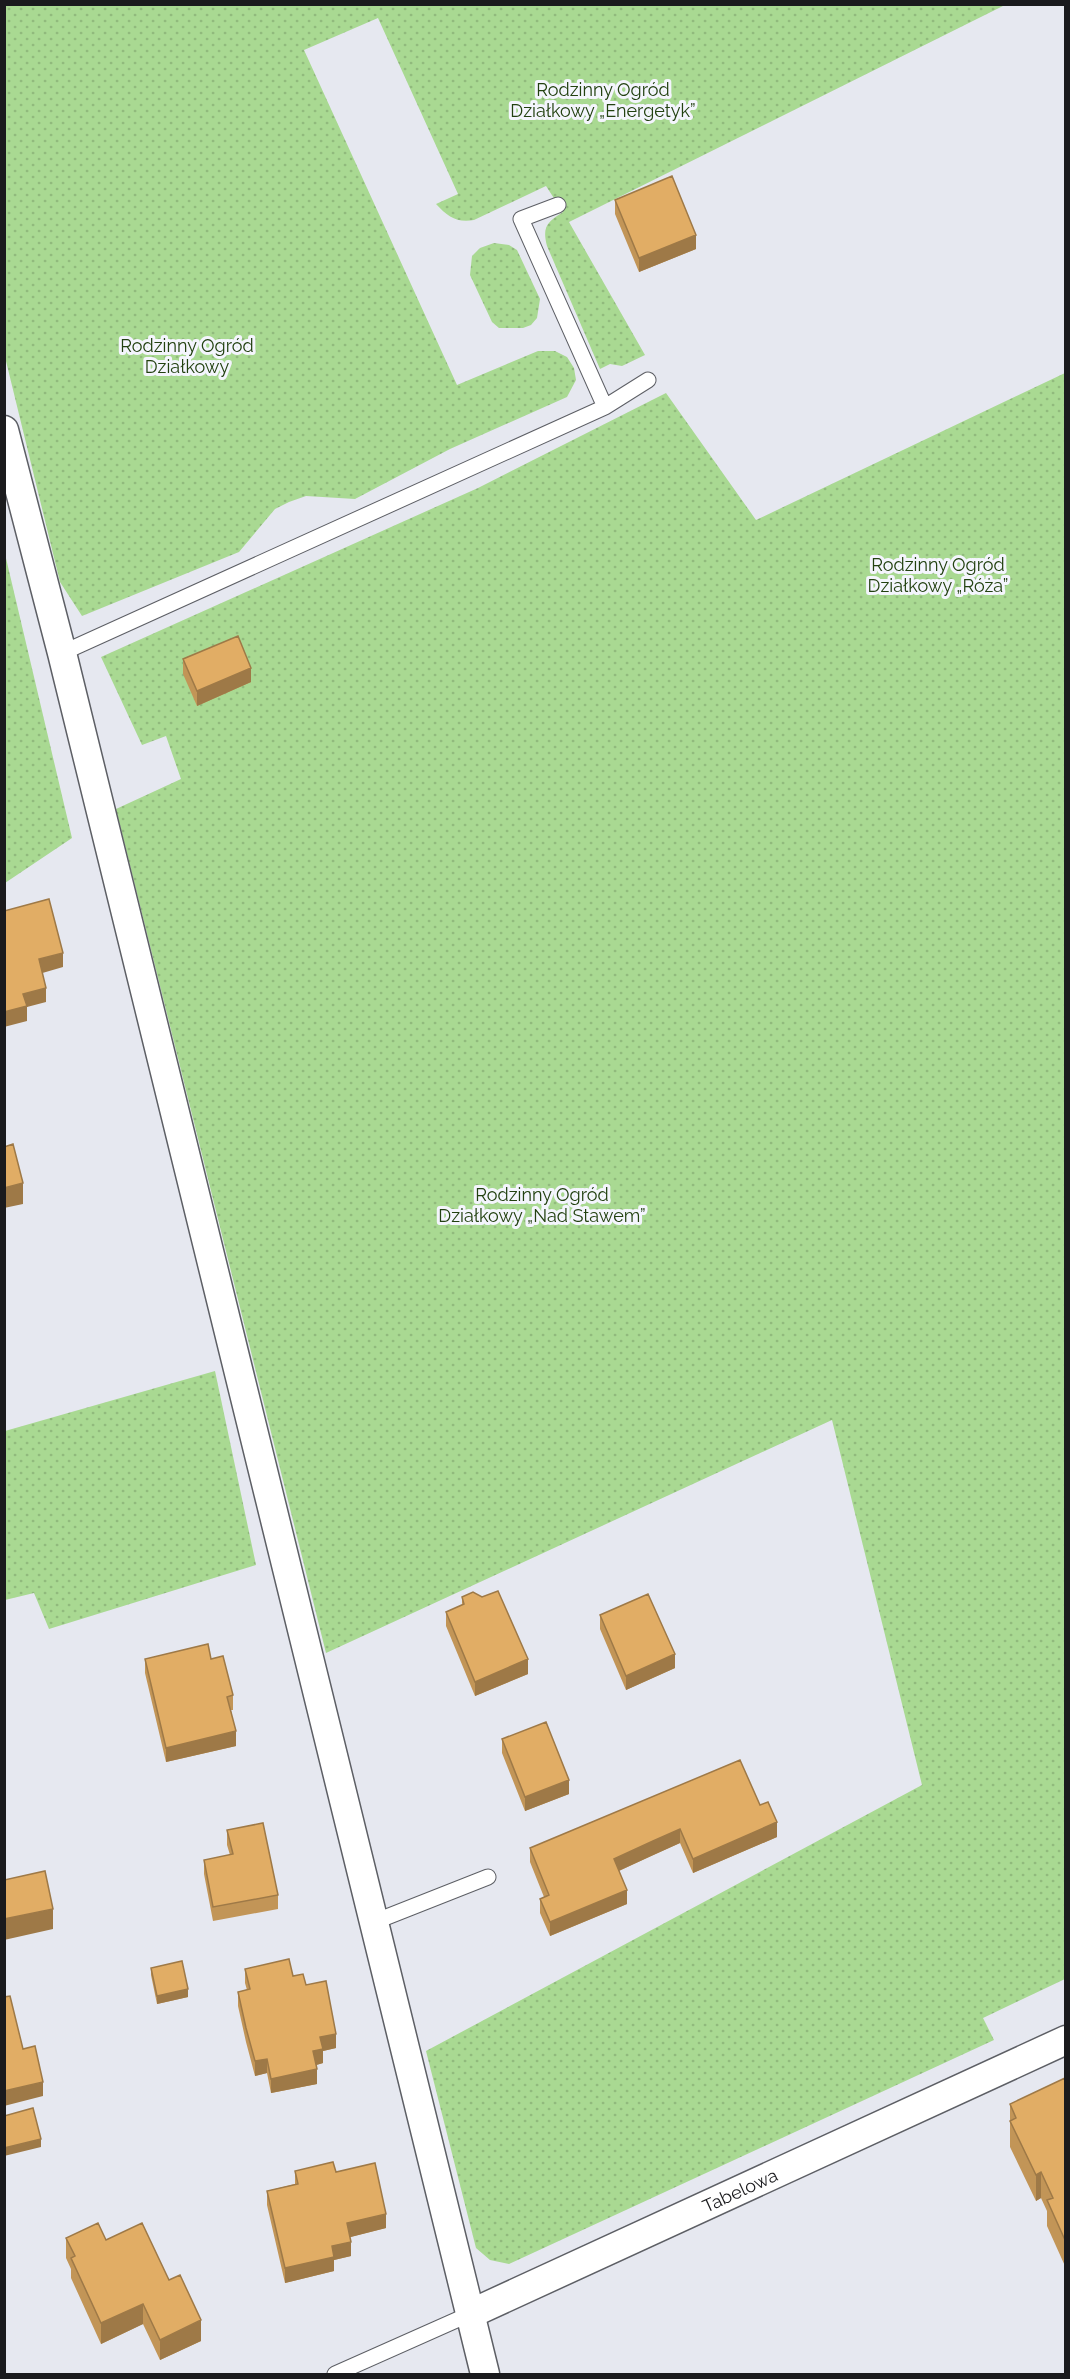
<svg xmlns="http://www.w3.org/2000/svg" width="1070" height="2379" font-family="Raleway,sans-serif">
  <defs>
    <pattern id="grass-dots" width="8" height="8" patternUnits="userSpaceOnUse" patternTransform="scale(1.5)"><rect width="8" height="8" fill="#a9d992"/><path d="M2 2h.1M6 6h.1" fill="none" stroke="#91ba7d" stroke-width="1.8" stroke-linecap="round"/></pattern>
  </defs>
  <rect width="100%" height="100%" fill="#e6e8f0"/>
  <!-- grass -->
  <path fill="url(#grass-dots)" d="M 4,5 L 1005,5 L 569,222 L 645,355 L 622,366 L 610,364 L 600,369 L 547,246 C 542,227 547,222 563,212 L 546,186 L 474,220 C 457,223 448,217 436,204 L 458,194 L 378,18 L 304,50 L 457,385 L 538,351 L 555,351 L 567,357 L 574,368 L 576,380 L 567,397 L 450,449 L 355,499 L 306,496 L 289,502 L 275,509 L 239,552 L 82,616 L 60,582 L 5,357 Z
    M 494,243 L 509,245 L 517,250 L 540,299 L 537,318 L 531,325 L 523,328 L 499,328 L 492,322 L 470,275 L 472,256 L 480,248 Z
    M 1065,373 L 1065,1979 L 983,2018 L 994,2040 L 509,2264 L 490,2260 L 476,2248 L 426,2051 L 922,1785 L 832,1420 L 326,1653 L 116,809 L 181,779 L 166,736 L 142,745 L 101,657 L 478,488 L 666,393 L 756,520 Z
    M 5,554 L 72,838 L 5,883 L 4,883 Z
    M 215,1371 L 256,1565 L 49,1629 L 34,1593 L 5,1600 L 5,1431 Z"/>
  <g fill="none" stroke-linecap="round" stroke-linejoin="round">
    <!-- lane casing -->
    <g stroke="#5d5f65" stroke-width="17">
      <path id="lane" d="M 558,205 L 521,219 L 605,407
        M 62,653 L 605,407 L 648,380
        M 374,1922 L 488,1877
        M 335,2374 L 470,2314"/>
    </g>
    <!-- street casing -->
    <g stroke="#5d5f65" stroke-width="31">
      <g id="street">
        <path d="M 4,430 L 62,653 L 485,2374"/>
        <path id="s1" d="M 470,2314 L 1066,2040"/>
      </g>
    </g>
    <!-- lane -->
    <use href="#lane" stroke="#fff" stroke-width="15"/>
    <!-- street -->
    <use href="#street" stroke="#fff" stroke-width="28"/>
  </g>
  <!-- wall -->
  <path fill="#c29557" d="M 615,200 L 696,249 L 639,272 L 615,214 Z
    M 183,659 L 251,682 L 197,706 L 183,674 Z
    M 462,1597 L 482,1597 L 528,1674 L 475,1696 L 446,1626 L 446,1612 L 462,1605 Z
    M 600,1615 L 675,1668 L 626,1690 L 600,1629 Z
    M 145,1659 L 211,1659 L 233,1695 L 233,1710 L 231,1710 L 236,1746 L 166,1762 L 145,1673 Z
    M 502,1739 L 569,1794 L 525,1811 L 502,1753 Z
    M 760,1805 L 777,1837 L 693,1873 L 680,1843 L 653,1855 L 619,1871 L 627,1904 L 550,1936 L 540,1913 L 540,1899 L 544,1897 L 530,1862 L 530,1848 Z
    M 227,1830 L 278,1895 L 278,1909 L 213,1921 L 204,1874 L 204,1860 L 230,1855 L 227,1845 Z
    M 151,1968 L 188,1997 L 157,2004 L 151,1975 Z
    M 245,1969 L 293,1976 L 306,1985 L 336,2048 L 323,2051 L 323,2063 L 316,2065 L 317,2084 L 271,2093 L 267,2073 L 255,2076 L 246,2042 L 238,2006 L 238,1992 L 247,1990 L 245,1983 Z
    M 1065,2078 L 1065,2266 L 1047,2226 L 1047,2211 L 1041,2198 L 1036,2201 L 1010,2147 L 1010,2104 Z
    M 295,2171 L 336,2172 L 386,2228 L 350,2237 L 351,2256 L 334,2260 L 334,2271 L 285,2283 L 267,2205 L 267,2191 L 295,2184 Z
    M 66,2238 L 106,2240 L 169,2280 L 201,2341 L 160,2360 L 143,2324 L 101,2344 L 71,2278 L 71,2269 L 66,2258 Z"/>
  <!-- shaded-wall -->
  <path fill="#9e7947" d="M 696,235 L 696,249 L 639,272 L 639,258 Z
    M 251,668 L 251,682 L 197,706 L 197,691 Z
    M 63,953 L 63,967 L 39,974 L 39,959 Z
    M 46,988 L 46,1002 L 27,1007 L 27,1021 L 4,1027 L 4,1012 L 23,994 Z
    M 23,1183 L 23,1204 L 4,1208 L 4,1188 Z
    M 675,1654 L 675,1668 L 626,1690 L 626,1676 Z
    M 528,1659 L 528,1674 L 475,1696 L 475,1682 Z
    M 236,1731 L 236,1746 L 166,1762 L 166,1748 Z
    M 569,1780 L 569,1794 L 525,1811 L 525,1797 Z
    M 777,1822 L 777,1837 L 693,1873 L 693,1859 Z
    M 680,1829 L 680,1843 L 614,1873 L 614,1859 Z
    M 627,1890 L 627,1904 L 550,1936 L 550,1922 Z
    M 53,1909 L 53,1929 L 4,1940 L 4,1919 Z
    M 188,1989 L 188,1997 L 157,2004 L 157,1996 Z
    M 336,2034 L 336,2048 L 323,2051 L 323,2063 L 313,2066 L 313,2051 L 320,2037 Z
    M 267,2059 L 267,2073 L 255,2076 L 255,2061 Z
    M 317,2069 L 317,2084 L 271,2093 L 271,2079 Z
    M 43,2082 L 43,2096 L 4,2106 L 4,2091 Z
    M 41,2139 L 41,2147 L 4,2156 L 4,2148 Z
    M 1041,2172 L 1041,2198 L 1036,2201 L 1036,2175 Z
    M 386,2214 L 386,2228 L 347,2238 L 347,2223 Z
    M 351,2242 L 351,2256 L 334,2260 L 334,2271 L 285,2283 L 285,2268 L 332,2246 Z
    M 143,2304 L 143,2324 L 101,2344 L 101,2323 Z
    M 201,2320 L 201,2341 L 160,2360 L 160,2340 Z"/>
  <!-- building -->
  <path fill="#e1ad65" stroke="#9e7947" stroke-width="1.5" d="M 672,176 L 696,235 L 639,258 L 615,200 Z
    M 238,636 L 251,668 L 197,691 L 183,659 Z
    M 49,899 L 63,953 L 39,959 L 46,988 L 23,994 L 27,1006 L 4,1012 L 4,911 Z
    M 13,1144 L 23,1183 L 4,1188 L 4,1147 Z
    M 498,1591 L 528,1659 L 475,1682 L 446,1612 L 464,1604 L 462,1597 L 473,1592 L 482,1597 Z
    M 648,1594 L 675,1654 L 626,1676 L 600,1615 Z
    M 208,1644 L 211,1659 L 223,1656 L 233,1695 L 227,1697 L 236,1731 L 166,1748 L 145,1659 Z
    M 546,1722 L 569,1780 L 525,1797 L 502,1739 Z
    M 740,1760 L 760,1805 L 768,1802 L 777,1822 L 693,1859 L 680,1829 L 653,1841 L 614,1859 L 627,1890 L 550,1922 L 540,1899 L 549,1895 L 530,1848 Z
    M 263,1823 L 278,1895 L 213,1907 L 204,1860 L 233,1854 L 227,1830 Z
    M 45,1871 L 53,1909 L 4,1919 L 4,1880 Z
    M 289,1959 L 293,1976 L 303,1974 L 306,1985 L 326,1981 L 336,2034 L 320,2037 L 323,2049 L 313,2051 L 317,2069 L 271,2079 L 267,2059 L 255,2061 L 246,2028 L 238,1992 L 250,1989 L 245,1969 Z
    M 182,1961 L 188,1989 L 157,1996 L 151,1968 Z
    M 10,1996 L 23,2049 L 35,2046 L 43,2082 L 4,2091 L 4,1997 Z
    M 1065,2078 L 1065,2240 L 1047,2200 L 1053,2198 L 1041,2172 L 1036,2175 L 1010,2121 L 1016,2118 L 1010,2104 Z
    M 33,2108 L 41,2139 L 4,2148 L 4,2116 Z
    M 333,2162 L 336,2172 L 375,2163 L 386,2214 L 347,2223 L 351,2242 L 332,2246 L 334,2257 L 285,2268 L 267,2191 L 298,2184 L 295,2171 Z
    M 98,2223 L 106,2240 L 142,2223 L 169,2280 L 180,2275 L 201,2320 L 160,2340 L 143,2304 L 101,2323 L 71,2258 L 75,2256 L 66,2238 Z"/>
  <g text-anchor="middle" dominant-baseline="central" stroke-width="6" stroke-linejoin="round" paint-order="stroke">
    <!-- park labels -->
    <g font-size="18" fill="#224110" stroke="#f4f5fd">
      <text x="603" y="89">Rodzinny Ogród<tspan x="603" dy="21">Działkowy „Energetyk”</tspan></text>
      <text x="187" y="345">Rodzinny Ogród<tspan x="187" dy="21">Działkowy</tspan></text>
      <text x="938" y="564">Rodzinny Ogród<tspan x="938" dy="21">Działkowy „Róża”</tspan></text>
      <text x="542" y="1194">Rodzinny Ogród<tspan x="542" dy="21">Działkowy „Nad Stawem”</tspan></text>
    </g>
    <!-- street labels -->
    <g font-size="18" fill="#1a1a1d" stroke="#f4f5fd">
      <text stroke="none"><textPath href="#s1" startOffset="297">Tabelowa</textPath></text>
    </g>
  </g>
  <!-- border -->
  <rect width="1070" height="2379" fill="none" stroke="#1a1a1d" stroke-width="12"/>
</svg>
